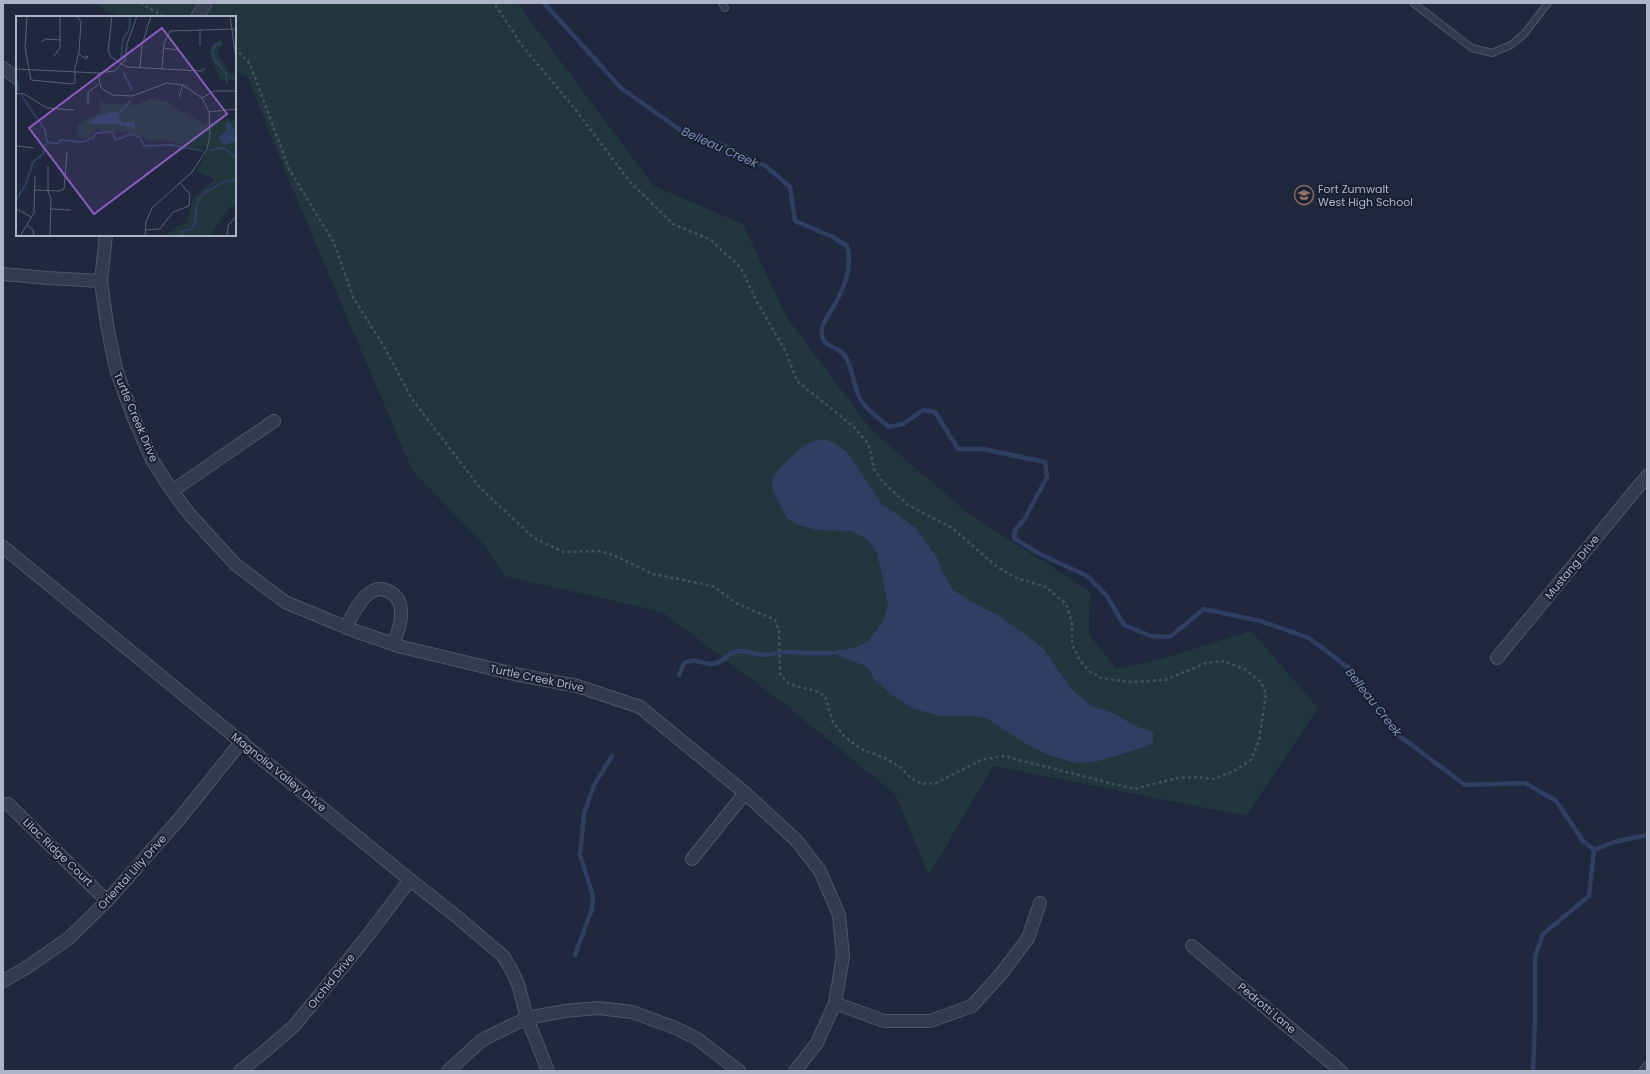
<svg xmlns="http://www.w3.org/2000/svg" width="1650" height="1074" font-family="Poppins,sans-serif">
  <rect width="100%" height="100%" fill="#1f283c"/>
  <!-- green -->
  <path fill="#21373d" d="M 91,3 L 517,3 L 654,186 L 743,224 L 786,316 L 872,431 L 968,513 L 1090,592 L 1089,635 L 1117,669 L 1158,660 L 1251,631 L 1318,708 L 1246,816 L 993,766 L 929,875 L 895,794 L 787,706 L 662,612 L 505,576 L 484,545 L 412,470 L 288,178 L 248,77 L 235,70 L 235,17 L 121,17 Z"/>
  <!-- water -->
  <path fill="#2f3f63" d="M 825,439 L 834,443 L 847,452 L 882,504 L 916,528 L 936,556 L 944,575 L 953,590 L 970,601 L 1001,617 L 1042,647 L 1072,690 L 1093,707 L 1113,713 L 1135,726 L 1153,732 L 1153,742 L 1145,747 L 1098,761 L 1075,763 L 1046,754 L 1026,744 L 986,718 L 975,716 L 941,716 L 914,709 L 892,695 L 874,679 L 869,669 L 863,665 L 831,653 L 838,650 L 854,648 L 867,642 L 883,622 L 888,604 L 877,553 L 868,540 L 852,531 L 817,530 L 799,525 L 787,518 L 773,492 L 772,480 L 780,468 L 804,445 L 816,440 Z"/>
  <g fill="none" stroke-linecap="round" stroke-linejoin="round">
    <!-- stream -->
    <path stroke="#2f3f63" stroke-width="4.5" d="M 544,3 L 621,88 L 683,132 L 723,145 L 767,167 L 790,187 L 795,221 L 833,237 L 847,246 C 853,269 844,289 832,309 C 829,314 823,322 822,328 C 820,350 837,344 845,356 C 854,369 853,389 862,402 C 869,412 880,419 889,427 L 903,424 L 923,410 L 935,412 L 958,449 L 983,449 L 1045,462 L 1047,477 L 1024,520 L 1015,530 L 1014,538 L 1038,553 L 1087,576 L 1107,596 L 1124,625 L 1151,636 L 1170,637 L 1204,609 L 1260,621 L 1309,638 L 1350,669 L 1397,734 L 1465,785 L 1525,783 L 1556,801 L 1583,841 L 1594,850
      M 679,675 L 684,663 C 697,658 699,663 711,664 C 721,665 728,652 738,651 C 747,651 757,655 766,655 C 773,655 780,651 787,652 C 802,653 816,654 831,653
      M 1594,850 L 1614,842 L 1647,835
      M 575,955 L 592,909 L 593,896 L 580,855 L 584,814 L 594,785 L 612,756
      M 1533,1071 L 1535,1020 L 1535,956 L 1543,934 L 1589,896 L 1594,850"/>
    <!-- lane casing -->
    <g stroke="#4e5567" stroke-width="8">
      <path id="lane" d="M 722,3 L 725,8
        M 1413,3 L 1472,48 L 1492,53 L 1511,45 L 1524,34 L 1548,3
        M 1642,1071 L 1647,1065"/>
    </g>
    <!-- street casing -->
    <g stroke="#4e5567" stroke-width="14">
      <path id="street" d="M 197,17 L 206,3
        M 3,68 L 17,78
        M 106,235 L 101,281 L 107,325 L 116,369 L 132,414 L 151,458 L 172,491 L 191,516 L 236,565 L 285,602 L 355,631 L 402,647 L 444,657 L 514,674 L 577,686 L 640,707 L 745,793 L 797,841 L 820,871 L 839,915 L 843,956 L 835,1003 L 817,1043 L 795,1071
        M 3,274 L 48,278 L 101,281
        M 172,491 L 274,421
        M 3,547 L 410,880 L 456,916 L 503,956 L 511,969 L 518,984 L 527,1018 L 548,1071
        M 346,628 C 351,617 361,598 371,592 C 376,589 380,588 385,590 C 409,597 401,627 393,644
        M 1497,658 L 1647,476
        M 8,804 L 107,901
        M 692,859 L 745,793
        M 1192,946 L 1341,1071
        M 3,981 L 26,968 L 69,938 L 107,901 L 181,817 L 242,741
        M 835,1003 L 884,1021 L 930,1021 L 972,1006 L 1001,974 L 1028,938 L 1040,903
        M 240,1071 L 264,1052 L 294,1026 L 362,943 L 410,880
        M 448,1071 L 482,1040 L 527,1018 L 565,1011 L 598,1008 L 632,1012 L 673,1027 L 696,1038 L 739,1071"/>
    </g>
    <!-- path -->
    <path stroke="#3f545a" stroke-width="2.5" stroke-dasharray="3 3" stroke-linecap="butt" d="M 140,3 L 165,17
      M 235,48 L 250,64 L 289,169 L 334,243 L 353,297 L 383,345 L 412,399 L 481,489 L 534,538 L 563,552 L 600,551 L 613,555 L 653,574 L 713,586 L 736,603 L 775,620 L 779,631 L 780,674 L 789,684 L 819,692 L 825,696 L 833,722 L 844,736 L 861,749 L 887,759 L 901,768 L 911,778 L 922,784 L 936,783 L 981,760 L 1003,756 L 1134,789 L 1177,778 L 1195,777 L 1214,779 L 1236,770 L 1251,760 L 1259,741 L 1266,694 L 1261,682 L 1246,670 L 1224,661 L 1206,663 L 1165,680 L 1128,682 L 1101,678 L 1089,671 L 1079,659 L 1072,644 L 1072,622 L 1066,604 L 1046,587 L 1016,578 L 996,566 L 952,528 L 908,505 L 882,481 L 874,469 L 870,449 L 866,441 L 854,427 L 797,381 L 786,352 L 757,302 L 741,268 L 711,240 L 673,224 L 630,182 L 575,109 L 523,47 L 494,3"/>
    <!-- lane -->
    <use href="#lane" stroke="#333b4c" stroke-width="6"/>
    <!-- street -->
    <use href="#street" stroke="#333b4c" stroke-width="12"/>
  </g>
  <!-- icons -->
  <defs>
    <g id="school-ring" transform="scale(1)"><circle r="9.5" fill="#192031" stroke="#8d6e63" stroke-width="1.5"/><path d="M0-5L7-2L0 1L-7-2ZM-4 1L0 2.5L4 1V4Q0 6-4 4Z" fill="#8d6e63"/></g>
  </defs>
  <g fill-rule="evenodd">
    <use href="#school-ring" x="1304" y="195"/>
  </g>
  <g text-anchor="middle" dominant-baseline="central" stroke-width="4" stroke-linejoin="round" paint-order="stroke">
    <!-- poi labels -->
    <g font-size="11" fill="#aeb5c8" stroke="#192031" text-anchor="start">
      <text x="1318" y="189">Fort Zumwalt<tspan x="1318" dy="13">West High School</tspan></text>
    </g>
    <!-- street labels -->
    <g font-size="11" fill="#aeb5c8" stroke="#192031">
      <text transform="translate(136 417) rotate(67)">Turtle Creek Drive</text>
      <text transform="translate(1572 567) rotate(-51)">Mustang Drive</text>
      <text transform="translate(537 678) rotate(12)">Turtle Creek Drive</text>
      <text transform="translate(279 772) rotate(39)">Magnolia Valley Drive</text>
      <text transform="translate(58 852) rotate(44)">Lilac Ridge Court</text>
      <text transform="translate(132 872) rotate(-48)">Oriental Lilly Drive</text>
      <text transform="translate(331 981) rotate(-51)">Orchid Drive</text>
      <text transform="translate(1267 1008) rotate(40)">Pedrotti Lane</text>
    </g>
    <!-- water labels -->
    <g font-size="12" font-style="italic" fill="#7a8db8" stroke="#192031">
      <text transform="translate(720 147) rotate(24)">Belleau Creek</text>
      <text transform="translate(1374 702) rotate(52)">Belleau Creek</text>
    </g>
  </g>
  <!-- overview -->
  <g transform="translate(16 16)">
    <rect width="220" height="220" fill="#1f283c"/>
    <path d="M 205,23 L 207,27 L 203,35 L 203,41 L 214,58 L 220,59 L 220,64 L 204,64 L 193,36 L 198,27 ZM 135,82 L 149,85 L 186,107 L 220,103 L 220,189 L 214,191 L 197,216 L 198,220 L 150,220 L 162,210 L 171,207 L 177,182 L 199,164 L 181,154 L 193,131 L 189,130 L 184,134 L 147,123 L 137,125 L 114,116 L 87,116 L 81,112 L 72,123 L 62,121 L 61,108 L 84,97 L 83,84 L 91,88 L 120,89 Z" fill="#21373d"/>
    <path d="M 94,96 L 104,96 L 103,103 L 108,107 L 118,105 L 119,112 L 98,108 L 73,108 L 78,102 ZM 210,106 L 216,108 L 220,125 L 209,129 L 202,122 L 210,115 Z" fill="#2f3f63"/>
    <path fill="none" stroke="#2f3f63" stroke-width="2" d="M 205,27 L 199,29 L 196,35 L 199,45 L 210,57 L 211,67M 105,41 L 107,23 L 113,14 L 114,0M 107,56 L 116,74M 0,61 L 3,75M 5,79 L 29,114 L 31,126M 104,96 L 115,85M 31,126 L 41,128 L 45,124 L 67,126 L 77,122 L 80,117 L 97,116 L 99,124 L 115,118 L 124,121 L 128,130 L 155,129 L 187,135M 193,134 L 207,132 L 220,141M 0,184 L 9,170 L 17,146 L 28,137 L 27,132 L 31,127M 165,220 L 167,215 L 176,213 L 179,206 L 181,187 L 187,178 L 209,165 L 220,164"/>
    <path fill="none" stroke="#586074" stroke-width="1" d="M 11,0 L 9,32 L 15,64 L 56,68 L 59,67 L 59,56M 96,0 L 92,35 L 95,41 L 111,51 L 186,55 L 189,52M 214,0 L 220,43M 25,26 L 30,23 L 45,24M 184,30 L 184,14M 148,32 L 161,34M 63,38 L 70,43 L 72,41 L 69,40M 38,40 L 44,32 L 44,0M 124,52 L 126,29 L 135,0M 0,53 L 82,57 L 99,55 L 109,44 L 111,28 L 121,0M 146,53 L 148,27 L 154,15 L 220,13M 58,56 L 63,36 L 65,6 L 61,0M 82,57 L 85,72 L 96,79 L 116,80 L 151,67 L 167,69 L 186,82 L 193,96 L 194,119 L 191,133 L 176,156 L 136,192 L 130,206 L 129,220M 0,77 L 8,78 L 31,92 L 58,94M 163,81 L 167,69M 186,82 L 198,75 L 220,75M 72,88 L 72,76 L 83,68M 193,96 L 220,93M 0,130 L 18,132M 32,150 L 32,175 L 35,183 L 34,220M 19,174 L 43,175 L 48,173 L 51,136M 1,193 L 15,201M 35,193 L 55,194M 10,209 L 17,214 L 18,220M 129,214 L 144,213 L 157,196 L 173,190 L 174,178 L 164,167M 4,220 L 18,197 L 19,160M 211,220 L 212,210 L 220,200"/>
    <path fill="#8d5cc2" fill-opacity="0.15" stroke="#8d5cc2" stroke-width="2" d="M 146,12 L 211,98 L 78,198 L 13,112 Z"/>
    <rect width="220" height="220" fill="none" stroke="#aeb5c8" stroke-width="2"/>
  </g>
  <!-- border -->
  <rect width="1650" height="1074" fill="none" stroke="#aeb5c8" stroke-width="8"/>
</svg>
